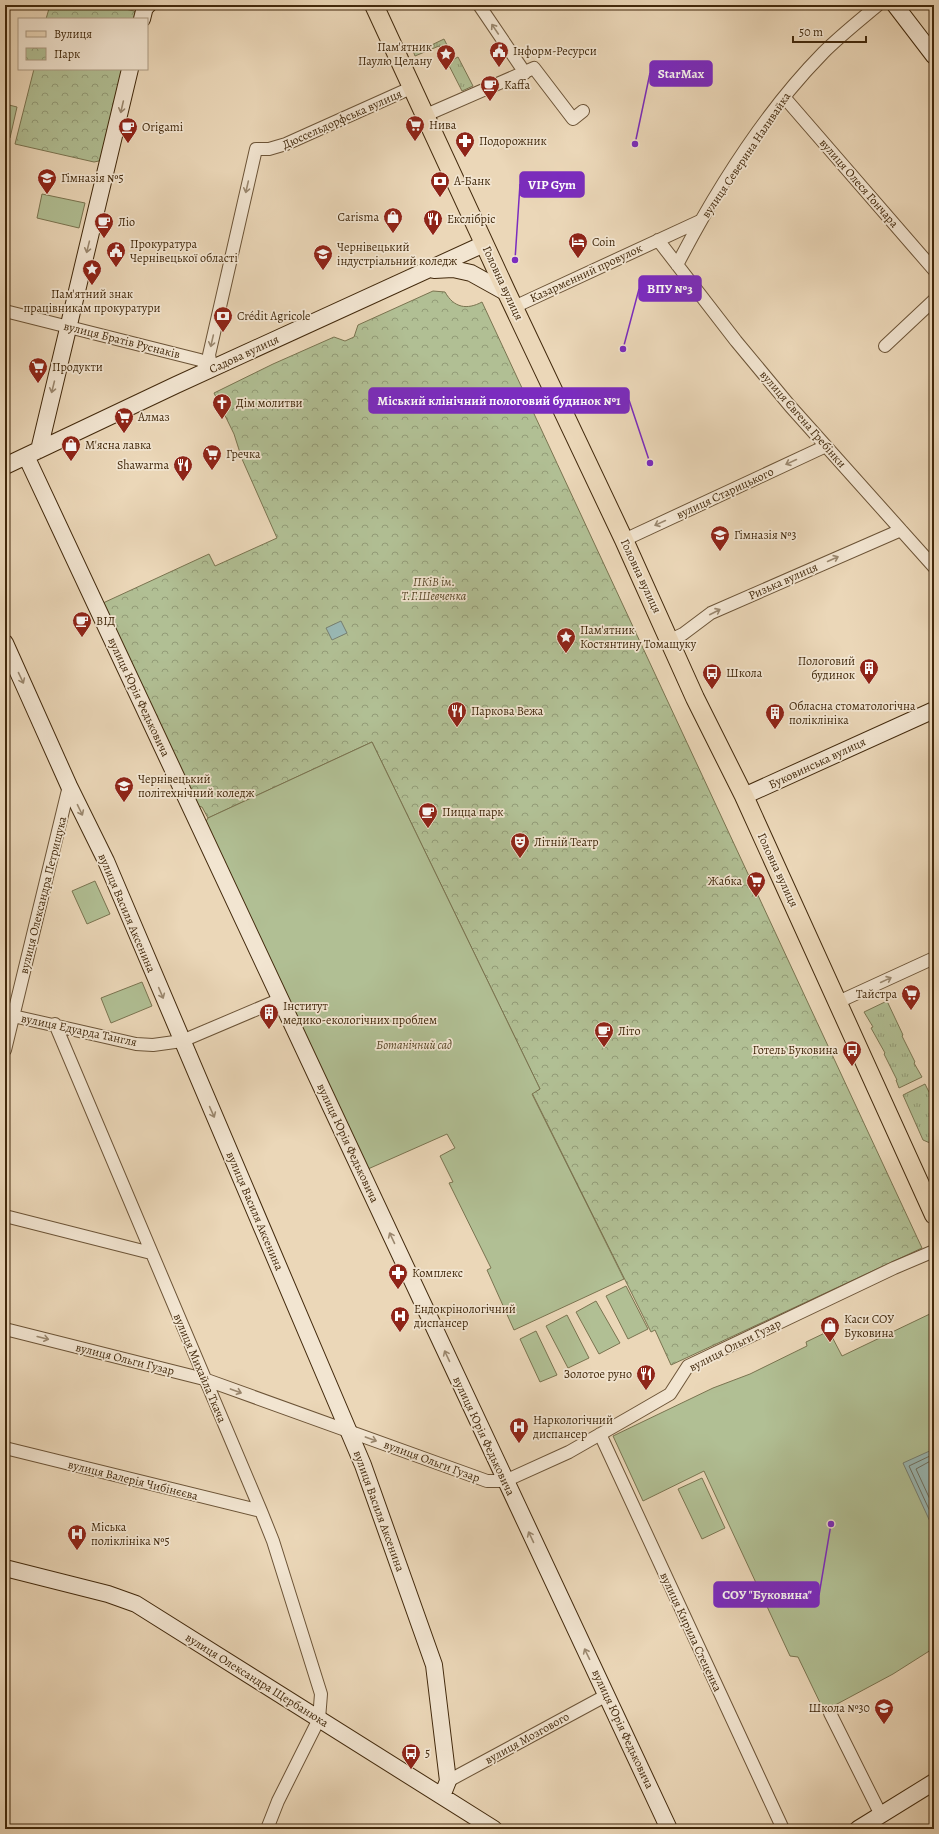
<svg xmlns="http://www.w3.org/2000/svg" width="939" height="1834" font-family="Alegreya,serif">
  <defs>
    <pattern id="grass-tufts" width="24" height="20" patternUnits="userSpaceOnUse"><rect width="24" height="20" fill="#b1bf94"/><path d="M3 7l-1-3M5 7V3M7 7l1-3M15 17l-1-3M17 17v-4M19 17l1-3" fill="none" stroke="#929b77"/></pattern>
    <pattern id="park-crowns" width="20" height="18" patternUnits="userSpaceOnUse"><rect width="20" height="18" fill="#b1bf94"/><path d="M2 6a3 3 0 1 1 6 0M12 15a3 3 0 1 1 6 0" fill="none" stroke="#929b77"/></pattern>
  </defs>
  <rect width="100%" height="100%" fill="#ebd7b8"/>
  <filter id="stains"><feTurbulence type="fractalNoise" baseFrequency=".005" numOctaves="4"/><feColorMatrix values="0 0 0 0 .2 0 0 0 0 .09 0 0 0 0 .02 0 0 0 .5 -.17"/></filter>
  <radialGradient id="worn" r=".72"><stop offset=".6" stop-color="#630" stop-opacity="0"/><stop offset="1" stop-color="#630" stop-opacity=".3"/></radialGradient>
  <!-- grass -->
  <path fill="url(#grass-tufts)" stroke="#7a7450" d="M 444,39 L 454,59 L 458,57 L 473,86 L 462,91 L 439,46 L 415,56 L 412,48 L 414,46 L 417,52 Z
    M 887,1001 L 903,1035 L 902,1036 L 915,1062 L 914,1063 L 922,1077 L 899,1088 L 896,1080 L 897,1080 L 884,1054 L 885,1053 L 871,1028 L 873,1027 L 864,1012 Z
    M 925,1084 L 934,1102 L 934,1142 L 930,1143 L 923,1140 L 903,1095 Z"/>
  <!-- park -->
  <path fill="url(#park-crowns)" stroke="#7a7450" d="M 50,5 L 109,5 L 134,11 L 137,13 L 137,19 L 46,19 Z
    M 34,69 L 124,69 L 102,156 L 99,161 L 94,162 L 15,144 Z
    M 433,291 L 445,292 C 454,308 467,310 482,302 L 922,1248 L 671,1365 L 655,1330 L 651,1332 L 532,1093 L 540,1089 L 372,742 L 208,818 L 202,807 L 198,806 L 103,603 L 209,554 L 215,566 L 277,538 L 242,459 L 234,434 L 214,393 L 273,364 L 334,337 L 345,341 L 354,337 L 358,325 Z"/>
  <!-- garden -->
  <path fill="#b1bf94" stroke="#7a7450" d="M 5,104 L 17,107 L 10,138 L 5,136 Z
    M 42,194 L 85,203 L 79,228 L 37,218 Z
    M 372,742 L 540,1089 L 532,1094 L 624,1279 L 514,1330 L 487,1270 L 491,1268 L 449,1183 L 453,1182 L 440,1156 L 455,1148 L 447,1134 L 368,1169 L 205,823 L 208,818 Z
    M 95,881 L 110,914 L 87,924 L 72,891 Z
    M 142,982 L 152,1006 L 111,1023 L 101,998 Z
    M 626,1286 L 648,1329 L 628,1339 L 606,1296 Z
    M 596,1301 L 620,1343 L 599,1354 L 576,1312 Z
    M 934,1312 L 934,1648 L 893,1674 L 824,1711 L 798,1657 L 790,1656 L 704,1471 L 643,1501 L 613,1436 L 713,1388 L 750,1374 L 807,1346 L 806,1342 L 829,1331 L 842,1356 Z
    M 567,1315 L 589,1358 L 568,1368 L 546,1326 Z
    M 536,1331 L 557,1375 L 540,1382 L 520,1339 Z
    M 702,1478 L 725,1528 L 702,1539 L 678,1489 Z"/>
  <!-- water -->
  <path fill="#99b8b4" stroke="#767f71" d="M 341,621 L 347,633 L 332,640 L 326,628 Z
    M 934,1449 L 934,1528 L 933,1528 L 903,1463 Z"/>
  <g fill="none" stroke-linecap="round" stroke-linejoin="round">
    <!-- shore -->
    <path stroke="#6e7060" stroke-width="1" d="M 934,1454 L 909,1466 L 934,1520
      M 934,1459 L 916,1469 L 934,1508"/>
    <!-- street casing -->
    <g stroke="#6c5437" stroke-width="14">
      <path id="street" d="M 479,5 L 525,73
        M 784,97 L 934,270
        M 426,115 L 534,68 L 573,119 L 583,111
        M 658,240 L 736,341 L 790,406 L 934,567
        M 677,265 C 716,190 763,114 823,53 C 840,36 859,21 878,5
        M 514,307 L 700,221
        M 5,311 L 200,360 L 212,369
        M 885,346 L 934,300
        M 212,369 L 209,355 L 256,149 L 269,149 L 286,144 L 413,87
        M 624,540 L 826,446
        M 670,640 L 683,634 L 711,613 L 901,530
        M 838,1002 L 934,958
        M 13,1016 L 136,1044 L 153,1045 L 182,1041 L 281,999
        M 55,1024 L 261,1511 L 273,1541 L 321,1694 L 319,1719 L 278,1801 L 267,1829
        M 5,1050 L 69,786
        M 5,1216 L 151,1253
        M 5,1329 L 204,1379 L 487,1481 L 505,1481 L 569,1452 L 632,1416 L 670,1394 L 688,1366 L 894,1268 L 934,1251
        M 600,1434 L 783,1829
        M 5,1448 L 261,1511
        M 830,1713 L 881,1815
        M 448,1781 L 607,1695"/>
    </g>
    <!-- secondary casing -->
    <g stroke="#42290c" stroke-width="18">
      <path id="secondary" d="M 895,5 L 934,56
        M 142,19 L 145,7 L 148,5
        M 434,270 L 453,269 L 471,273 L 507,293
        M 39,450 L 130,69
        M 26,456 L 669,1829
        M 5,466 L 176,385 L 484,244
        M 5,643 L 69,786 L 106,861 L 363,1465 L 434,1665 L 448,1781 L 442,1796
        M 744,796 L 934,710
        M 5,1568 L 108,1594 L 136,1604 L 494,1829
        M 858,1829 L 934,1782"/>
    </g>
    <!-- primary casing -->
    <g stroke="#42290c" stroke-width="20">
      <path id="primary" d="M 374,5 L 507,293 L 624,540 L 695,698 L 744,796 L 934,1215"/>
    </g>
    <!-- street -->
    <use href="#street" stroke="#f2e5d1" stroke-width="12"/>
    <!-- secondary -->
    <use href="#secondary" stroke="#f2e5d1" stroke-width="16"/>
    <!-- primary -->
    <use href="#primary" stroke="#ebd7b8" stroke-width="18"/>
  </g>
  <!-- one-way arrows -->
  <defs><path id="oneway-shaft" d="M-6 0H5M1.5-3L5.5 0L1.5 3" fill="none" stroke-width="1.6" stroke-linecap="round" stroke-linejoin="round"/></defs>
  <g stroke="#9a876e">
    <use href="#oneway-shaft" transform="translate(495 29) rotate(-124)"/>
    <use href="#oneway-shaft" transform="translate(122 107) rotate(103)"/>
    <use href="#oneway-shaft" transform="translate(247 187) rotate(103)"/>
    <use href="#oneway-shaft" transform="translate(88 247) rotate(104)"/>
    <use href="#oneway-shaft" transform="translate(212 341) rotate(103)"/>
    <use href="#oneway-shaft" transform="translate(53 387) rotate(104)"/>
    <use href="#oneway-shaft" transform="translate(791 462) rotate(155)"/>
    <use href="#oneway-shaft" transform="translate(660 523) rotate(155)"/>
    <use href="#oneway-shaft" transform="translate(833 559) rotate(-24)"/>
    <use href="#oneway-shaft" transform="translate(715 612) rotate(-27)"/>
    <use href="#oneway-shaft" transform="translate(21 678) rotate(65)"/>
    <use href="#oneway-shaft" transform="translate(80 810) rotate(64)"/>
    <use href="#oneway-shaft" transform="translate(886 980) rotate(-25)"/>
    <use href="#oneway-shaft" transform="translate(161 993) rotate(67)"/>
    <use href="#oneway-shaft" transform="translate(212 1112) rotate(66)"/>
    <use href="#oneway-shaft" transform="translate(392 1238) rotate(-115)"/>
    <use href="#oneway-shaft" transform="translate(43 1338) rotate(14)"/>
    <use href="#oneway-shaft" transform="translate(447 1356) rotate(-115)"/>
    <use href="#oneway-shaft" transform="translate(236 1391) rotate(20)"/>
    <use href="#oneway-shaft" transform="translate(371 1439) rotate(20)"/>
    <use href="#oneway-shaft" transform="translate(531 1537) rotate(-115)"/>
    <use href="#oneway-shaft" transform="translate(587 1654) rotate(-116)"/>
  </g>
  <!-- icons -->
  <defs>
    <g id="civic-pin" transform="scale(1)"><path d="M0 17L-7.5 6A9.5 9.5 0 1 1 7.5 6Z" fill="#8f2418" stroke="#f2e5d1"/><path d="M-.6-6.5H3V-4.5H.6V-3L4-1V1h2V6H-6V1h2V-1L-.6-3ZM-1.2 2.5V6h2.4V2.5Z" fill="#fff"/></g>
    <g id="sight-pin" transform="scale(1)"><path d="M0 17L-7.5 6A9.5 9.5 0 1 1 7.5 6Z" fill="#8f2418" stroke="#f2e5d1"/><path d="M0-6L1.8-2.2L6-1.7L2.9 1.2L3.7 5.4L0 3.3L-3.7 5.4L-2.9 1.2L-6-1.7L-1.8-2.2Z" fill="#fff"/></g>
    <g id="cafe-pin" transform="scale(1)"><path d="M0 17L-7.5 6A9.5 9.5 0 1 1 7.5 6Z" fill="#8f2418" stroke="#f2e5d1"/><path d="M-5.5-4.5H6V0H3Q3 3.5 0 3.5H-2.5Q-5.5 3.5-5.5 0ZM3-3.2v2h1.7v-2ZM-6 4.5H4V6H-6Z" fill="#fff"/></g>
    <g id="supermarket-pin" transform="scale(1)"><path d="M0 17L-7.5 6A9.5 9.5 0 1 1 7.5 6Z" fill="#8f2418" stroke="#f2e5d1"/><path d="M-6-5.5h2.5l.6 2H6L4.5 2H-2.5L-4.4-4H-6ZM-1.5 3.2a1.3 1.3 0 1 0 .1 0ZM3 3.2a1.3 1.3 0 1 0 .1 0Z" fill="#fff"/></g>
    <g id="pharmacy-pin" transform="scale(1)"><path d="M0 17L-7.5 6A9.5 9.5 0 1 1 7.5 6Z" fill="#8f2418" stroke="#f2e5d1"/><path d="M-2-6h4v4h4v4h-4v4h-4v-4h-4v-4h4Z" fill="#fff"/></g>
    <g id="school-pin" transform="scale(1)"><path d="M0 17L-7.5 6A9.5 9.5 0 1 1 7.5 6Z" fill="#8f2418" stroke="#f2e5d1"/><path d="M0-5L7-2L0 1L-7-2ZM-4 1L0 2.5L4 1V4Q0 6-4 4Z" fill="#fff"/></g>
    <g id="bank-pin" transform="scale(1)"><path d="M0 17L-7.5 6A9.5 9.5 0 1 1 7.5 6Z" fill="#8f2418" stroke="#f2e5d1"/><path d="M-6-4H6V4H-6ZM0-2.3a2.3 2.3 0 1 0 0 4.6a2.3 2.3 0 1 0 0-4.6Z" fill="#fff"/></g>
    <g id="shop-pin" transform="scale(1)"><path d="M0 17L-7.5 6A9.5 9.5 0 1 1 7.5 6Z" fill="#8f2418" stroke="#f2e5d1"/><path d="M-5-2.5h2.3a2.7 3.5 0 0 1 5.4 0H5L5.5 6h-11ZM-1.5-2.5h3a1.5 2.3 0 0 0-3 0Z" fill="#fff"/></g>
    <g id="restaurant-pin" transform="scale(1)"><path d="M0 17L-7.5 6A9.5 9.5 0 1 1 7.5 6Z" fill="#8f2418" stroke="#f2e5d1"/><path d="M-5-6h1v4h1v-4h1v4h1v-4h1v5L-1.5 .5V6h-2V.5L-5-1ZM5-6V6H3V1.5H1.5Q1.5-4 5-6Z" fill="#fff"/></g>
    <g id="hotel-pin" transform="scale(1)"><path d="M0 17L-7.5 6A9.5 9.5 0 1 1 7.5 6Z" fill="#8f2418" stroke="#f2e5d1"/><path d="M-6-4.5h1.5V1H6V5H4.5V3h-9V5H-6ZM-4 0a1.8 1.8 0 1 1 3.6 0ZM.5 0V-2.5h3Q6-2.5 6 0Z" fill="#fff"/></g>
    <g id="university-pin" transform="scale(1)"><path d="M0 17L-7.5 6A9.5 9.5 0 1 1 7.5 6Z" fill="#8f2418" stroke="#f2e5d1"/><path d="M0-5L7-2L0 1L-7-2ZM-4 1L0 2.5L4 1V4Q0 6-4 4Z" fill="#fff"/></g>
    <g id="church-pin" transform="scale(1)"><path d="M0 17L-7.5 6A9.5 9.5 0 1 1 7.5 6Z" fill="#8f2418" stroke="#f2e5d1"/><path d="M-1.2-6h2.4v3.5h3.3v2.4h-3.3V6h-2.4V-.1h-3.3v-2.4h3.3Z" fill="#fff"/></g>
    <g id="building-pin" transform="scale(1)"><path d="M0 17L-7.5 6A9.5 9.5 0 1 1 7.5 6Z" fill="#8f2418" stroke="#f2e5d1"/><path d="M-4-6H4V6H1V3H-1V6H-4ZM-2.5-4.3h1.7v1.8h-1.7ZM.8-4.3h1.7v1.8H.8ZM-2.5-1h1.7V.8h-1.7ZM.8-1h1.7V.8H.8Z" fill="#fff"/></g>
    <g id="bus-pin" transform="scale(1)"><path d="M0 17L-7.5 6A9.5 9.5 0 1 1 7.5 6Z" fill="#8f2418" stroke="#f2e5d1"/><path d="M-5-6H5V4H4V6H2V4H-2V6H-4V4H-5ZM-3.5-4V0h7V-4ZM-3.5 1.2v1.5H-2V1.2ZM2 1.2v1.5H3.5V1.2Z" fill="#fff"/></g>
    <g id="theatre-pin" transform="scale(1)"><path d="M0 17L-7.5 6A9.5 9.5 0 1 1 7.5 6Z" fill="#8f2418" stroke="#f2e5d1"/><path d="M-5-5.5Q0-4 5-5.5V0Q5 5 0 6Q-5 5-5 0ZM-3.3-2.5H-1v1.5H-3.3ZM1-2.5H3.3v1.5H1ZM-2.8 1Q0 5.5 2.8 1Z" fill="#fff"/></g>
    <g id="hospital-pin" transform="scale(1)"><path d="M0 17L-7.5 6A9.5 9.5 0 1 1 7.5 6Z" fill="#8f2418" stroke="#f2e5d1"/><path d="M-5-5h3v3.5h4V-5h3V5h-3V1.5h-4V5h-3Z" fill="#fff"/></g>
  </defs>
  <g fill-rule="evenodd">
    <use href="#civic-pin" x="499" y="51"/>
    <use href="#sight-pin" x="446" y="54"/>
    <use href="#cafe-pin" x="490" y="85"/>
    <use href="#supermarket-pin" x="415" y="125"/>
    <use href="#cafe-pin" x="128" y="127"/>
    <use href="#pharmacy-pin" x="465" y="141"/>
    <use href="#school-pin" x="47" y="178"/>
    <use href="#bank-pin" x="440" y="181"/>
    <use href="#shop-pin" x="393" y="217"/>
    <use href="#restaurant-pin" x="433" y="219"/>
    <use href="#cafe-pin" x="104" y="222"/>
    <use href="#hotel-pin" x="578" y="242"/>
    <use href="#civic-pin" x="116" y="251"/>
    <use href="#university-pin" x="323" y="254"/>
    <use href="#sight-pin" x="92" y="269"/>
    <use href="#bank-pin" x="223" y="316"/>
    <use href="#supermarket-pin" x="38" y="367"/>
    <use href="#church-pin" x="222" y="403"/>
    <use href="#supermarket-pin" x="124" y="417"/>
    <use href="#shop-pin" x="71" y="445"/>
    <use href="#supermarket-pin" x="212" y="454"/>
    <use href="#restaurant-pin" x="183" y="465"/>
    <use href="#school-pin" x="720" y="535"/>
    <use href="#cafe-pin" x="82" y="621"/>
    <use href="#sight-pin" x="566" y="637"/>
    <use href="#building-pin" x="869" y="668"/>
    <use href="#bus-pin" x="712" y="673"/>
    <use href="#restaurant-pin" x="457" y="711"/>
    <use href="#building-pin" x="775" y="713"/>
    <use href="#university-pin" x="124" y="786"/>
    <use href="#cafe-pin" x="428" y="812"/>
    <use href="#theatre-pin" x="520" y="842"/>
    <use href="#supermarket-pin" x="756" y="881"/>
    <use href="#supermarket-pin" x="911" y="994"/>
    <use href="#building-pin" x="269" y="1013"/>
    <use href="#cafe-pin" x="604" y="1031"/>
    <use href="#bus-pin" x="852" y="1050"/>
    <use href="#pharmacy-pin" x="398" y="1273"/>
    <use href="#hospital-pin" x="400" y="1316"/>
    <use href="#shop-pin" x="830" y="1326"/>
    <use href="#restaurant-pin" x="646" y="1374"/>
    <use href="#hospital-pin" x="519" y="1427"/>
    <use href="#hospital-pin" x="77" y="1534"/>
    <use href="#school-pin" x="884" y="1708"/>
    <use href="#bus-pin" x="411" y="1753"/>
  </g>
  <g text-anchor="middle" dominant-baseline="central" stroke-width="3.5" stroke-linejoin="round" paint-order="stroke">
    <!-- poi labels -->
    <g font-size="12" fill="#42290c" stroke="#f2e5d1" text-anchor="start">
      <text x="432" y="47" text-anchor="end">Пам'ятник<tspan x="432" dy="14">Паулю Целану</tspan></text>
      <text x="513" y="51">Інформ-Ресурси</text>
      <text x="504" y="85">Kaffa</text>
      <text x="429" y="125">Нива</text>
      <text x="142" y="127">Origami</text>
      <text x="479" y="141">Подорожник</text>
      <text x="61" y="178">Гімназія №5</text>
      <text x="454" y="181">А-Банк</text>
      <text x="379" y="217" text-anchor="end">Carisma</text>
      <text x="447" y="219">Екслібріс</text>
      <text x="118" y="222">Ліо</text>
      <text x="592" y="242">Coin</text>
      <text x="130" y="244">Прокуратура<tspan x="130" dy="14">Чернівецької області</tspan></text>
      <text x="337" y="247">Чернівецький<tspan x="337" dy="14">індустріальний коледж</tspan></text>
      <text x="92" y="294" text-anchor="middle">Пам'ятний знак<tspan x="92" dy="14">працівникам прокуратури</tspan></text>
      <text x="237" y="316">Crédit Agricole</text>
      <text x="52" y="367">Продукти</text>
      <text x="236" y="403">Дім молитви</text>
      <text x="138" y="417">Алмаз</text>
      <text x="85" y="445">М'ясна лавка</text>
      <text x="226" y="454">Гречка</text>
      <text x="169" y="465" text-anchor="end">Shawarma</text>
      <text x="734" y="535">Гімназія №3</text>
      <text x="96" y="621">ВІД</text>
      <text x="580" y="630">Пам'ятник<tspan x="580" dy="14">Костянтину Томащуку</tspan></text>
      <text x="855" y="661" text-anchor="end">Пологовий<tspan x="855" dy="14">будинок</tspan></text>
      <text x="726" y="673">Школа</text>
      <text x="789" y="706">Обласна стоматологічна<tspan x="789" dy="14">поліклініка</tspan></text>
      <text x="471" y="711">Паркова Вежа</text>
      <text x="138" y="779">Чернівецький<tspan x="138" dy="14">політехнічний коледж</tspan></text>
      <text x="442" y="812">Пицца парк</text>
      <text x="534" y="842">Літній Театр</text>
      <text x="742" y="881" text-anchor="end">Жабка</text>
      <text x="897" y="994" text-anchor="end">Тайстра</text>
      <text x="283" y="1006">Інститут<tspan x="283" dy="14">медико-екологічних проблем</tspan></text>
      <text x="618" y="1031">Літо</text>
      <text x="838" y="1050" text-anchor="end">Готель Буковина</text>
      <text x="412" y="1273">Комплекс</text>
      <text x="414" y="1309">Ендокрінологічний<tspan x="414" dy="14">диспансер</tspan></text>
      <text x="844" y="1319">Каси СОУ<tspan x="844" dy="14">Буковина</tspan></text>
      <text x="632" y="1374" text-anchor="end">Золотое руно</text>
      <text x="533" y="1420">Наркологічний<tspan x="533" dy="14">диспансер</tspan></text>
      <text x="91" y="1527">Міська<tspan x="91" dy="14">поліклініка №5</tspan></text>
      <text x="870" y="1708" text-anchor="end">Школа №30</text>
      <text x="425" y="1753">5</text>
    </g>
    <!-- street labels -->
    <g font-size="12" fill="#42290c" stroke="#f2e5d1">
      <text transform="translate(342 119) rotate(-24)">Дюссельдорфська вулиця</text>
      <text transform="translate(746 155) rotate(-56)">вулиця Северина Наливайка</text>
      <text transform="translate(859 183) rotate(49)">вулиця Олеся Гончара</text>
      <text transform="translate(586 273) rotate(-25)">Казарменний провулок</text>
      <text transform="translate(503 283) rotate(65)">Головна вулиця</text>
      <text transform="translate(122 340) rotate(14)">вулиця Братів Руснаків</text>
      <text transform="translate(244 354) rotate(-25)">Садова вулиця</text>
      <text transform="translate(803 419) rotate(49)">вулиця Євгена Гребінки</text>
      <text transform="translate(725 493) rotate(-25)">вулиця Старицького</text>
      <text transform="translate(641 576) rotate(65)">Головна вулиця</text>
      <text transform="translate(783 581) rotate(-24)">Ризька вулиця</text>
      <text transform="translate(139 697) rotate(65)">вулиця Юрія Федьковича</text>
      <text transform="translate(817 763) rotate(-25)">Буковинська вулиця</text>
      <text transform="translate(778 870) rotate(65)">Головна вулиця</text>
      <text transform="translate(43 895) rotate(-76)">вулиця Олександра Петрищука</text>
      <text transform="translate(127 913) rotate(67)">вулиця Василя Аксенина</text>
      <text transform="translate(79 1030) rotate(12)">вулиця Едуарда Тангля</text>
      <text transform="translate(348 1143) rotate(65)">вулиця Юрія Федьковича</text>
      <text transform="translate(255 1211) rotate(67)">вулиця Василя Аксенина</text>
      <text transform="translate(735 1345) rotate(-27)">вулиця Ольги Гузар</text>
      <text transform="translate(125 1359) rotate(14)">вулиця Ольги Гузар</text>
      <text transform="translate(200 1368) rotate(67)">вулиця Михайла Ткача</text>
      <text transform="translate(484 1436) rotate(65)">вулиця Юрія Федьковича</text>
      <text transform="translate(432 1461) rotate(20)">вулиця Ольги Гузар</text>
      <text transform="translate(133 1480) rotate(14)">вулиця Валерія Чибінєєва</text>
      <text transform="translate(379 1511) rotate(70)">вулиця Василя Аксенина</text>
      <text transform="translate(691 1632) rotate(65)">вулиця Кирила Стеценка</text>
      <text transform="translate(257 1680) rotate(32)">вулиця Олександра Щербанюка</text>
      <text transform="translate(623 1729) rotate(65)">вулиця Юрія Федьковича</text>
      <text transform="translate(527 1738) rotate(-29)">вулиця Мозгового</text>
    </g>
    <!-- park labels -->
    <g font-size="12" font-style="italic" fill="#584727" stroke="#f2e5d1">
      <text x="434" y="582">ПКіВ ім.<tspan x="434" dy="14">Т.Г.Шевченка</tspan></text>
      <text x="414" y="1045">Ботанічний сад</text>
    </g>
  </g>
  <!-- callouts -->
  <path fill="none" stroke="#7b2cbf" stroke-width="1.5" d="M635 144L650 73M515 260L520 184M623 349L639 289M650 463L629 400M831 1524L819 1595"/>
  <g fill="#7b2cbf" stroke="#f2e5d1" stroke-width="1.5">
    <circle cx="635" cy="144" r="4"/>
    <circle cx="515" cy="260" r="4"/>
    <circle cx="623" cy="349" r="4"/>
    <circle cx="650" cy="463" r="4"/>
    <circle cx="831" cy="1524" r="4"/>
  </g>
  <g fill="#7b2cbf" stroke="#7b2cbf" stroke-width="1.5">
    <rect x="650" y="61" width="62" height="25" rx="4"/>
    <rect x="520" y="172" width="64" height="25" rx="4"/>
    <rect x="639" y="276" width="62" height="25" rx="4"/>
    <rect x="369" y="388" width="260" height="25" rx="4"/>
    <rect x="714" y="1582" width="105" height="25" rx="4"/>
  </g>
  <g font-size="13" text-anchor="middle" font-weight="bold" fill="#fff">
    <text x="681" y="78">StarMax</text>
    <text x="552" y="189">VIP Gym</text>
    <text x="670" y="293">ВПУ №3</text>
    <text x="499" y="405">Міський клінічний пологовий будинок №1</text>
    <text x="767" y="1599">СОУ "Буковина"</text>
  </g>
  <!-- margin -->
  <rect width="939" height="1834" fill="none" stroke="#ebd7b8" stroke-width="20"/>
  <rect x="6" y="6" width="927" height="1822" fill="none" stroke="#42290c" stroke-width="2"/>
  <rect x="10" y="10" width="919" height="1814" fill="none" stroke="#42290c"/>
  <!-- legend -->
  <rect x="18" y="18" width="130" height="52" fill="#f2e5d1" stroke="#ac9a82"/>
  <rect x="26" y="31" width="20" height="6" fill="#ebd7b8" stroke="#ac9a82"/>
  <text x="54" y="38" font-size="12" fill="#42290c">Вулиця</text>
  <rect x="26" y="48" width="20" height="12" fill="url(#park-crowns)" stroke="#ac9a82"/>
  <text x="54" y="58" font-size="12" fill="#42290c">Парк</text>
  <!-- scale -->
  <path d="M793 36v6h73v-6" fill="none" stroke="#42290c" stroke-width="2"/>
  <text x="799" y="36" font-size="12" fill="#42290c" stroke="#f2e5d1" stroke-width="3" paint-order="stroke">50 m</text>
  <rect width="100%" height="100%" filter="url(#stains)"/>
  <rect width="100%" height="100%" fill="url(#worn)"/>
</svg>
